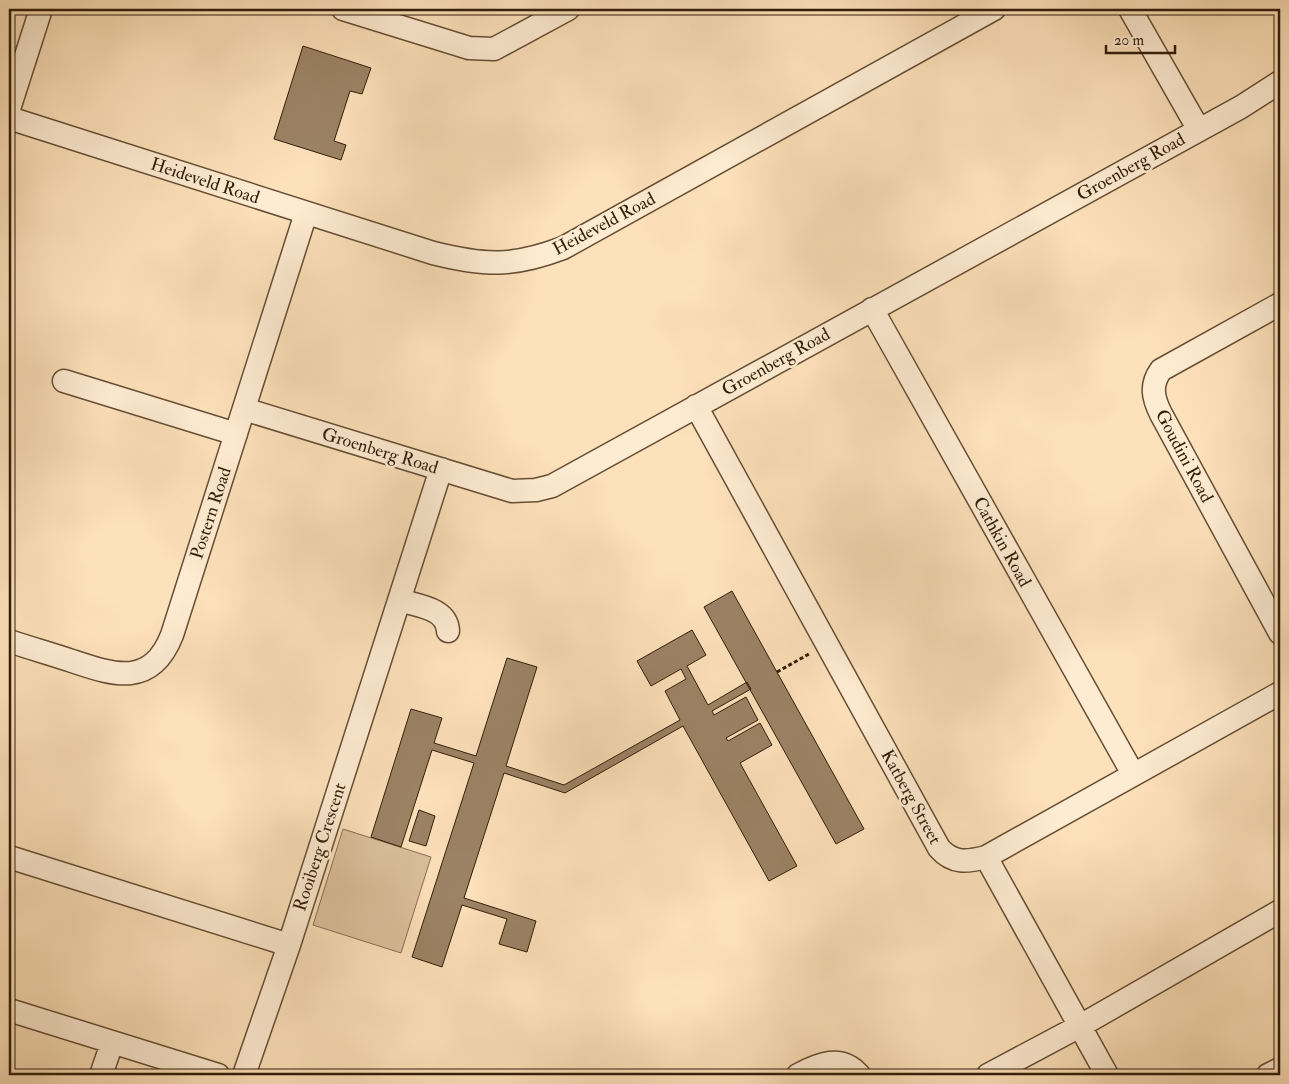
<svg xmlns="http://www.w3.org/2000/svg" width="1289" height="1084" font-family="'IM FELL Double Pica',serif">
  <rect width="100%" height="100%" fill="#fde1ba"/>
  <filter id="stains"><feTurbulence type="fractalNoise" baseFrequency=".004" numOctaves="4"/><feColorMatrix values="0 0 0 0 .2 0 0 0 0 .09 0 0 0 0 .02 0 0 0 .5 -.17"/></filter>
  <radialGradient id="worn" r=".72"><stop offset=".6" stop-color="#630" stop-opacity="0"/><stop offset="1" stop-color="#630" stop-opacity=".3"/></radialGradient>
  <!-- green -->
  <path fill="#dbc09c" stroke="#876e52" d="M 343,829 L 431,857 L 401,953 L 313,925 Z"/>
  <!-- building -->
  <path fill="#9c8365" stroke="#331d08" d="M 303,46 L 371,68 L 362,94 L 350,91 L 334,141 L 346,145 L 341,160 L 274,139 Z
    M 732,591 L 864,829 L 836,844 L 704,607 Z
    M 692,630 L 706,655 L 687,666 L 708,705 L 747,682 L 751,689 L 712,711 L 714,715 L 746,697 L 758,720 L 726,738 L 728,741 L 760,723 L 772,745 L 740,763 L 797,866 L 769,881 L 683,726 L 565,793 L 504,773 L 464,898 L 536,921 L 527,952 L 499,944 L 507,919 L 462,905 L 442,967 L 412,957 L 474,763 L 432,750 L 401,847 L 371,837 L 411,709 L 442,718 L 434,743 L 476,756 L 507,658 L 537,667 L 506,766 L 564,785 L 680,720 L 665,691 L 686,679 L 681,669 L 651,686 L 637,661 Z
    M 419,810 L 435,816 L 426,846 L 409,841 Z"/>
  <g fill="none" stroke-linecap="round" stroke-linejoin="round">
    <!-- minor casing -->
    <g stroke="#664e34" stroke-width="25">
      <path id="minor" d="M 343,9 L 469,48 L 494,49 L 568,9
        M 1130,9 L 1199,130
        M 9,109 L 41,9
        M 9,118 L 433,253 C 485,266 513,267 563,248 L 994,9
        M 1280,304 L 1161,370 C 1150,385 1153,398 1161,414 L 1280,633
        M 872,309 L 1133,774
        M 64,381 L 236,434
        M 696,406 L 939,848 C 953,864 967,862 986,857 L 1280,693
        M 244,409 L 512,491 L 536,490 L 552,486 L 1241,107 L 1280,82
        M 399,600 C 418,606 447,608 448,631
        M 9,641 C 30,648 51,654 72,661 C 114,675 151,688 172,635 L 306,213
        M 9,857 L 289,945 L 441,469
        M 986,857 L 1107,1075
        M 9,1010 L 218,1075
        M 101,1075 L 112,1043
        M 244,1075 L 289,945
        M 798,1075 C 819,1064 841,1054 859,1075
        M 988,1075 L 1080,1026 L 1280,911
        M 1268,1075 L 1280,1069"/>
    </g>
    <!-- path -->
    <path stroke="#331d08" stroke-width="3" stroke-dasharray="4 2.5" stroke-linecap="butt" d="M 777,672 L 809,654"/>
    <!-- minor -->
    <use href="#minor" stroke="#feecd2" stroke-width="22"/>
  </g>
  <g text-anchor="middle" dominant-baseline="central" stroke-width="5" stroke-linejoin="round" paint-order="stroke">
    <!-- street labels -->
    <g font-size="18" fill="#331d08" stroke="#feecd2">
      <text transform="translate(1131 167) rotate(-29)">Groenberg Road</text>
      <text transform="translate(205 181) rotate(18)">Heideveld Road</text>
      <text transform="translate(604 224) rotate(-28)">Heideveld Road</text>
      <text transform="translate(776 362) rotate(-29)">Groenberg Road</text>
      <text transform="translate(380 451) rotate(17)">Groenberg Road</text>
      <text transform="translate(1184 456) rotate(62)">Goudini Road</text>
      <text transform="translate(211 513) rotate(-72)">Postern Road</text>
      <text transform="translate(1002 542) rotate(61)">Cathkin Road</text>
      <text transform="translate(911 797) rotate(61)">Katberg Street</text>
      <text transform="translate(320 847) rotate(-72)">Rooiberg Crescent</text>
    </g>
  </g>
  <!-- margin -->
  <rect width="1289" height="1084" fill="none" stroke="#fde1ba" stroke-width="30"/>
  <rect x="10" y="10" width="1269" height="1064" fill="none" stroke="#331d08" stroke-width="2.5"/>
  <rect x="15" y="15" width="1259" height="1054" fill="none" stroke="#331d08"/>
  <!-- scale -->
  <path d="M1106 45v8h69v-8" fill="none" stroke="#331d08" stroke-width="2.5"/>
  <text x="1114" y="45" font-size="15" fill="#331d08" stroke="#feecd2" stroke-width="4" paint-order="stroke">20 m</text>
  <rect width="100%" height="100%" filter="url(#stains)"/>
  <rect width="100%" height="100%" fill="url(#worn)"/>
</svg>
